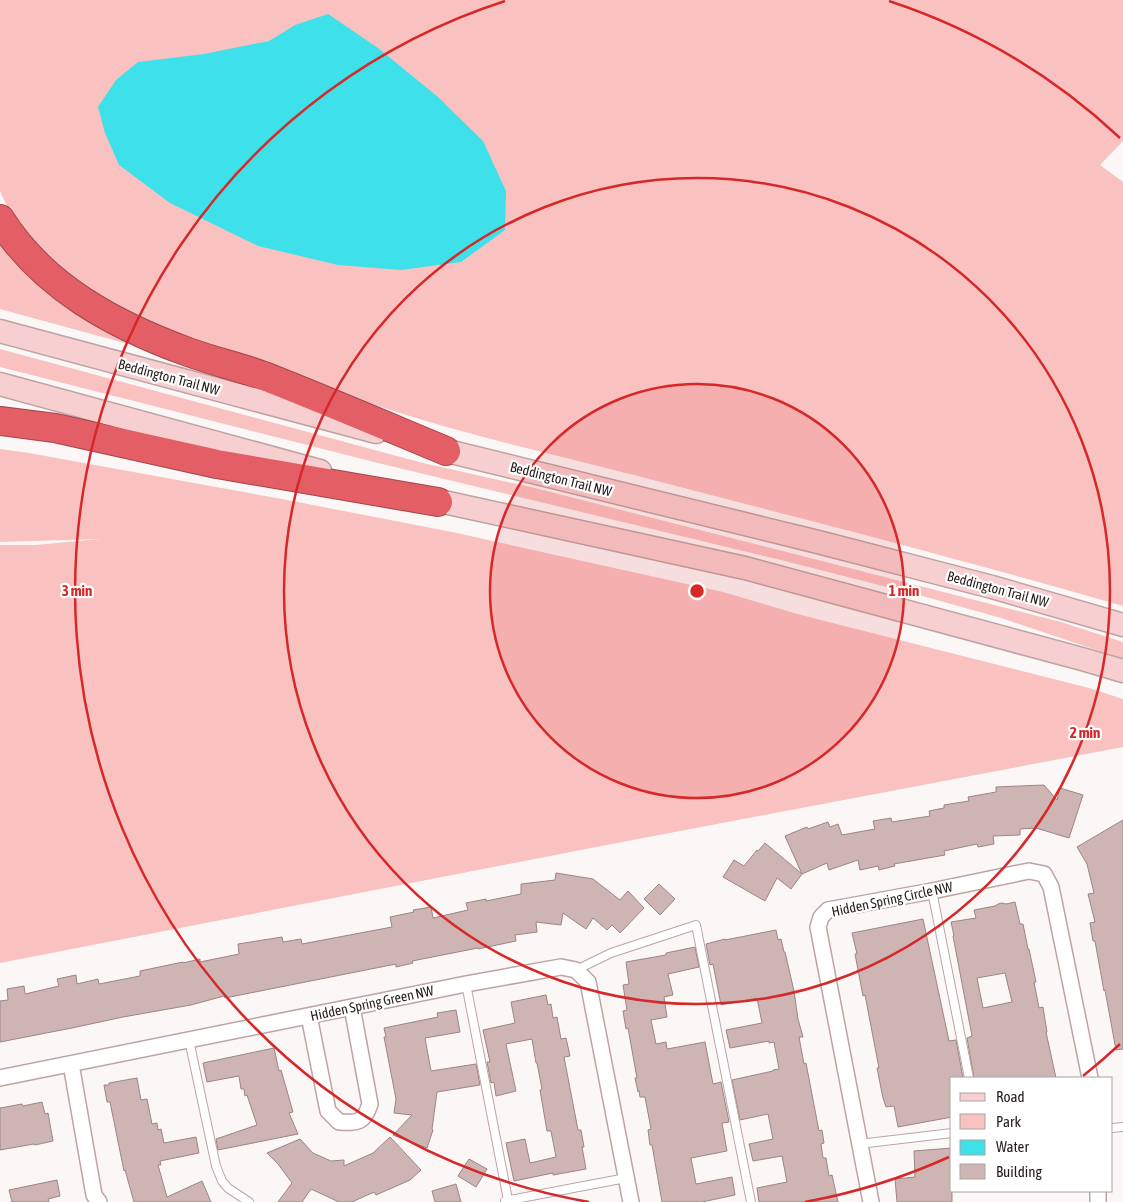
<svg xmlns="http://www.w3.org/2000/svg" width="1123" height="1202" font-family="'Asap Condensed',sans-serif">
  <rect width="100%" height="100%" fill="#fcf7f7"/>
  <!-- green -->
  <path fill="#f9c2c1" d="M 0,0 L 1123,0 L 1123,141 L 1100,165 L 1123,182 L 1123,606 C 1017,575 910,547 804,519 C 733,501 662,482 590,464 C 531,449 471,435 413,417 C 356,400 300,379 245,359 C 198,341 147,326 103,301 C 60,275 20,239 0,191 Z
    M 0,234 L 129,335 L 128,344 L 0,309 Z
    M 0,349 L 423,463 L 535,488 L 1061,622 L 1123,642 L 1123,659 L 1001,618 L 930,598 L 781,560 L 382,464 L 0,367 Z
    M 0,449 L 29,453 L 282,499 L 452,532 L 723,592 L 801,615 L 1089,688 L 1123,699 L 1123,747 L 596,847 L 0,963 L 0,545 L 35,545 L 100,539 L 0,542 Z"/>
  <!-- water -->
  <path fill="#3ee1e9" d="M 328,14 L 378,48 L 438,97 L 483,141 L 506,191 L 505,230 L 461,262 L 401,270 L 338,265 L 258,246 L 170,203 L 119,165 L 105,133 L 98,107 L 116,80 L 138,62 L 204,54 L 269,41 L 295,25 Z"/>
  <!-- building -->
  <path fill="#ceb5b4" stroke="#9c8483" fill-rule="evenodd" d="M 1044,785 L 1057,800 L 1060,788 L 1083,795 L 1069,838 L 1036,828 L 1020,829 L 1020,835 L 993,836 L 994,844 L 978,847 L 977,844 L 944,851 L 945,855 L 894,864 L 895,866 L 879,870 L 878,866 L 860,870 L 858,860 L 829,870 L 827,863 L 802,874 L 791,889 L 777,878 L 765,901 L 723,877 L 734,860 L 744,866 L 757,850 L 758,851 L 765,843 L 802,874 L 785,836 L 807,827 L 808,829 L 828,822 L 830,827 L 838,824 L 842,835 L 875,829 L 873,821 L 891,818 L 892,822 L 930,816 L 929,811 L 944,808 L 944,805 L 969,801 L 968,797 L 996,792 L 996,787 Z
    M 1123,820 L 1123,1049 L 1116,1050 L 1105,990 L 1104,991 L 1095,941 L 1093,941 L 1090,923 L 1095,922 L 1088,894 L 1094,893 L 1087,864 L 1077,847 Z
    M 556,873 L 593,879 L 620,900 L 628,891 L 644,908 L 620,933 L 612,925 L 607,930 L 593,918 L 586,929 L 563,913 L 561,925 L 536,922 L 537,932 L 515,935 L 516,941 L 478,949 L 478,948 L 412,961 L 413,963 L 396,967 L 396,964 L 225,998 L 224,996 L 191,1005 L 123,1017 L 72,1028 L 0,1042 L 0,1001 L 8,1000 L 7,989 L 24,986 L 25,994 L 59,986 L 57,979 L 76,975 L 77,984 L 98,979 L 99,984 L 140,976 L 140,971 L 183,962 L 183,963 L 200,959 L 200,962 L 239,954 L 238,944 L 282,937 L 283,942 L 301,939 L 302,944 L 392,927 L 390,917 L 414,912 L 413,910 L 431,907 L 433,918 L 468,910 L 466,903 L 486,899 L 486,901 L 521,894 L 521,884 L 555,880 Z
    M 659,884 L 675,899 L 660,915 L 644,899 Z
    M 1015,902 L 1020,924 L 1023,924 L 1028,949 L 1029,949 L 1036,982 L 1034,982 L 1039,1008 L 1043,1007 L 1047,1032 L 1046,1032 L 1056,1078 L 974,1078 L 967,1038 L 972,1036 L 953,936 L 954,936 L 951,922 L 976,918 L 974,910 L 995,906 L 998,904 L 1002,903 L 1006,904 ZM 1005,973 L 1012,1002 L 983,1008 L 977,978 Z
    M 923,919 L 949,1041 L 956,1040 L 963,1078 L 952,1078 L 952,1117 L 898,1127 L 894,1106 L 886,1107 L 883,1098 L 877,1068 L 879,1068 L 865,995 L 863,996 L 855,954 L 857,954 L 852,933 Z
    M 776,930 L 778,940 L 781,939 L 784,952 L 785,952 L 794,991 L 798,1019 L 803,1037 L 799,1037 L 804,1064 L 806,1063 L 819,1131 L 822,1130 L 824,1143 L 821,1144 L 823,1158 L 826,1158 L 829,1176 L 832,1175 L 838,1202 L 759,1202 L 757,1188 L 787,1182 L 782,1156 L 753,1161 L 749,1144 L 773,1139 L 768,1114 L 740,1120 L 732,1080 L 773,1071 L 773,1070 L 779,1069 L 774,1042 L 769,1043 L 769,1041 L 730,1048 L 726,1030 L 762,1023 L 757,998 L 721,1005 L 713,964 L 710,965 L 706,944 L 725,939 L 725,940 Z
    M 695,947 L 699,967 L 668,974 L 673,995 L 664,997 L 667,1017 L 651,1020 L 656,1044 L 666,1042 L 667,1049 L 705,1042 L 713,1084 L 721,1082 L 729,1122 L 722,1123 L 727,1151 L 691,1158 L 696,1184 L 732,1177 L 735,1195 L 702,1202 L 662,1202 L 652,1145 L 650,1145 L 648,1130 L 651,1129 L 645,1097 L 640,1097 L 639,1091 L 638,1092 L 635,1078 L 637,1078 L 628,1028 L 626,1029 L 623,1011 L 627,1010 L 623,985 L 629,984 L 626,962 L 666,955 L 666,953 Z
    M 546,995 L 548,1005 L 551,1004 L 553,1018 L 557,1017 L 561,1039 L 566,1038 L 570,1056 L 564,1057 L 578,1130 L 581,1130 L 584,1147 L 582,1147 L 586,1169 L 553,1175 L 553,1173 L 514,1181 L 506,1143 L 525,1139 L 530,1163 L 556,1157 L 551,1131 L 547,1131 L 540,1090 L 542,1089 L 537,1063 L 536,1063 L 532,1039 L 506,1044 L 516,1091 L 496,1096 L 494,1082 L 491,1083 L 487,1062 L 490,1062 L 483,1030 L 515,1023 L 511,1002 Z
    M 456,1010 L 460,1032 L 425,1038 L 431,1071 L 476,1064 L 480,1085 L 437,1092 L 432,1129 L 433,1130 L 427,1148 L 393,1135 L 412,1115 L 394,1113 L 396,1099 L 384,1037 L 386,1037 L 384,1028 L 438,1017 L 437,1013 Z
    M 274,1048 L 279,1071 L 281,1070 L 293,1112 L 289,1113 L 298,1134 L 218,1150 L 216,1139 L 257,1125 L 247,1095 L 245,1096 L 244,1089 L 241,1089 L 239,1076 L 207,1082 L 203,1063 Z
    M 137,1078 L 141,1100 L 147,1099 L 152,1124 L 157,1123 L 158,1130 L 161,1129 L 164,1143 L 196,1137 L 199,1153 L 160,1161 L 161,1165 L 158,1165 L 167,1197 L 202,1181 L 211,1202 L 134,1202 L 125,1170 L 124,1171 L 110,1102 L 107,1102 L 104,1085 L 109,1085 L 109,1083 Z
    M 42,1102 L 45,1114 L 48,1113 L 53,1141 L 35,1145 L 34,1144 L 0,1150 L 0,1108 L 22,1104 L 23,1106 Z
    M 390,1137 L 421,1170 L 410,1180 L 376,1195 L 374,1192 L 352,1202 L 339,1202 L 311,1189 L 302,1202 L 278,1202 L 292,1183 L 278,1164 L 267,1153 L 300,1139 L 313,1153 L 331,1161 L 344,1160 L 344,1166 L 373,1153 Z
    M 952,1148 L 952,1202 L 897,1202 L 895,1179 L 915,1177 L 914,1151 Z
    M 469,1159 L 487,1169 L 476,1187 L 458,1176 Z
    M 57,1180 L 60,1196 L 48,1199 L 49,1202 L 12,1202 L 9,1190 Z
    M 456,1184 L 461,1202 L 435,1202 L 432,1191 Z"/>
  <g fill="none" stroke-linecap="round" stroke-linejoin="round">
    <!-- lane casing -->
    <g stroke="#bda4a3" stroke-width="10">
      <path id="lane" d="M 932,891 L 969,1078
        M 576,970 L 611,953 L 696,925 L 751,1202
        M 466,984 L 508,1200
        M 189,1040 L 216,1166 L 222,1181 L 228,1188 L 249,1202
        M 1112,1128 L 1123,1127
        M 859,1144 L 952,1133
        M 505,1201 L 626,1178"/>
    </g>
    <!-- street casing -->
    <g stroke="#bda4a3" stroke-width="18">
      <path id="street" d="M 309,1016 L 328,1111 L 339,1122 C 358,1123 364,1123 370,1104 L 352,1007
        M 71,1064 L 94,1195 L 99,1202
        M 0,1078 L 466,984 L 561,967 L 576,970 L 588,982 L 631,1202
        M 871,1202 L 818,927 L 821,917 L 828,910 L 932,891 L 1029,871 L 1044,874 L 1051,887 L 1090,1078
        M 1098,1202 L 1098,1191"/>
    </g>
    <!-- secondary casing -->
    <g stroke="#bda4a3" stroke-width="25">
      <path id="secondary" d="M 0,331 L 376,432
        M 0,384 L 320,471
        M 431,447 L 818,542 L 992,587 L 1123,625
        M 421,497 L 745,568 L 1082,659 L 1123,671"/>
    </g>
    <!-- highway casing -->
    <g stroke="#a0474b" stroke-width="30">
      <path id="highway" d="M 0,219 C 43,287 114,325 188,352 C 213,361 239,367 264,376 C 325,400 386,426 446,451
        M 0,421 L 55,428 L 217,464 L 438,502"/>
    </g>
    <!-- lane -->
    <use href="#lane" stroke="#fff" stroke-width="8"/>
    <!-- street -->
    <use href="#street" stroke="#fff" stroke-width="15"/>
    <!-- secondary -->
    <use href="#secondary" stroke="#f7cfd1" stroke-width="22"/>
    <!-- highway -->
    <use href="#highway" stroke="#e35e65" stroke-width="28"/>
  </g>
  <!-- distance rings -->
  <circle cx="697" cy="591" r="207" fill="#d62828" fill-opacity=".12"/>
  <g fill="none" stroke="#d62828" stroke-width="2.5">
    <circle cx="697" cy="591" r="207"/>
    <circle cx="697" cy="591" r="413"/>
    <path d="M1120 1044A620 620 0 0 1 1083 1076M949 1157A620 620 0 0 1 805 1202M589 1202A620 620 0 0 1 505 1M889 1A620 620 0 0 1 1120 138"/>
  </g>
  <g text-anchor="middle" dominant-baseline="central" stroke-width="4.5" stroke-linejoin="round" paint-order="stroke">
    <!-- street labels -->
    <g font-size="14" fill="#251b1b" stroke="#fff">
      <text transform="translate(169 377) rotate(15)">Beddington Trail NW</text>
      <text transform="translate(561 479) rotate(14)">Beddington Trail NW</text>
      <text transform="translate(998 589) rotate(15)">Beddington Trail NW</text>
      <text transform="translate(892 899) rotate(-12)">Hidden Spring Circle NW</text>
      <text transform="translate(372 1003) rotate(-12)">Hidden Spring Green NW</text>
    </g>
  </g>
  <circle cx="697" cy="591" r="8" fill="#d62828" stroke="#fff" stroke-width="2.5"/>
  <g font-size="15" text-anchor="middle" font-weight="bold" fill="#d62828" stroke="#fff" stroke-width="4.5" stroke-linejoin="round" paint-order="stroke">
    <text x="904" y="596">1 min</text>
    <text x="77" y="596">3 min</text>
    <text x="1085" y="738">2 min</text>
  </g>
  <!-- legend -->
  <rect x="950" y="1077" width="162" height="115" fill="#ffffff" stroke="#a8a4a4"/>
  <rect x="960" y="1093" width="25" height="8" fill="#f7cfd1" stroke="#a8a4a4"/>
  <text x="996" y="1102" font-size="15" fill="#251b1b">Road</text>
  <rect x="960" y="1114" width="25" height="15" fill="#f9c2c1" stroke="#a8a4a4"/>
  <text x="996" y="1127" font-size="15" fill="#251b1b">Park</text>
  <rect x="960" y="1140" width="25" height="15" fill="#3ee1e9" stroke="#a8a4a4"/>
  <text x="996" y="1152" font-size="15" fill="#251b1b">Water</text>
  <rect x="960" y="1164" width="25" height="15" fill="#ceb5b4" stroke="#a8a4a4"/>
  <text x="996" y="1177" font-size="15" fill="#251b1b">Building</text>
</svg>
